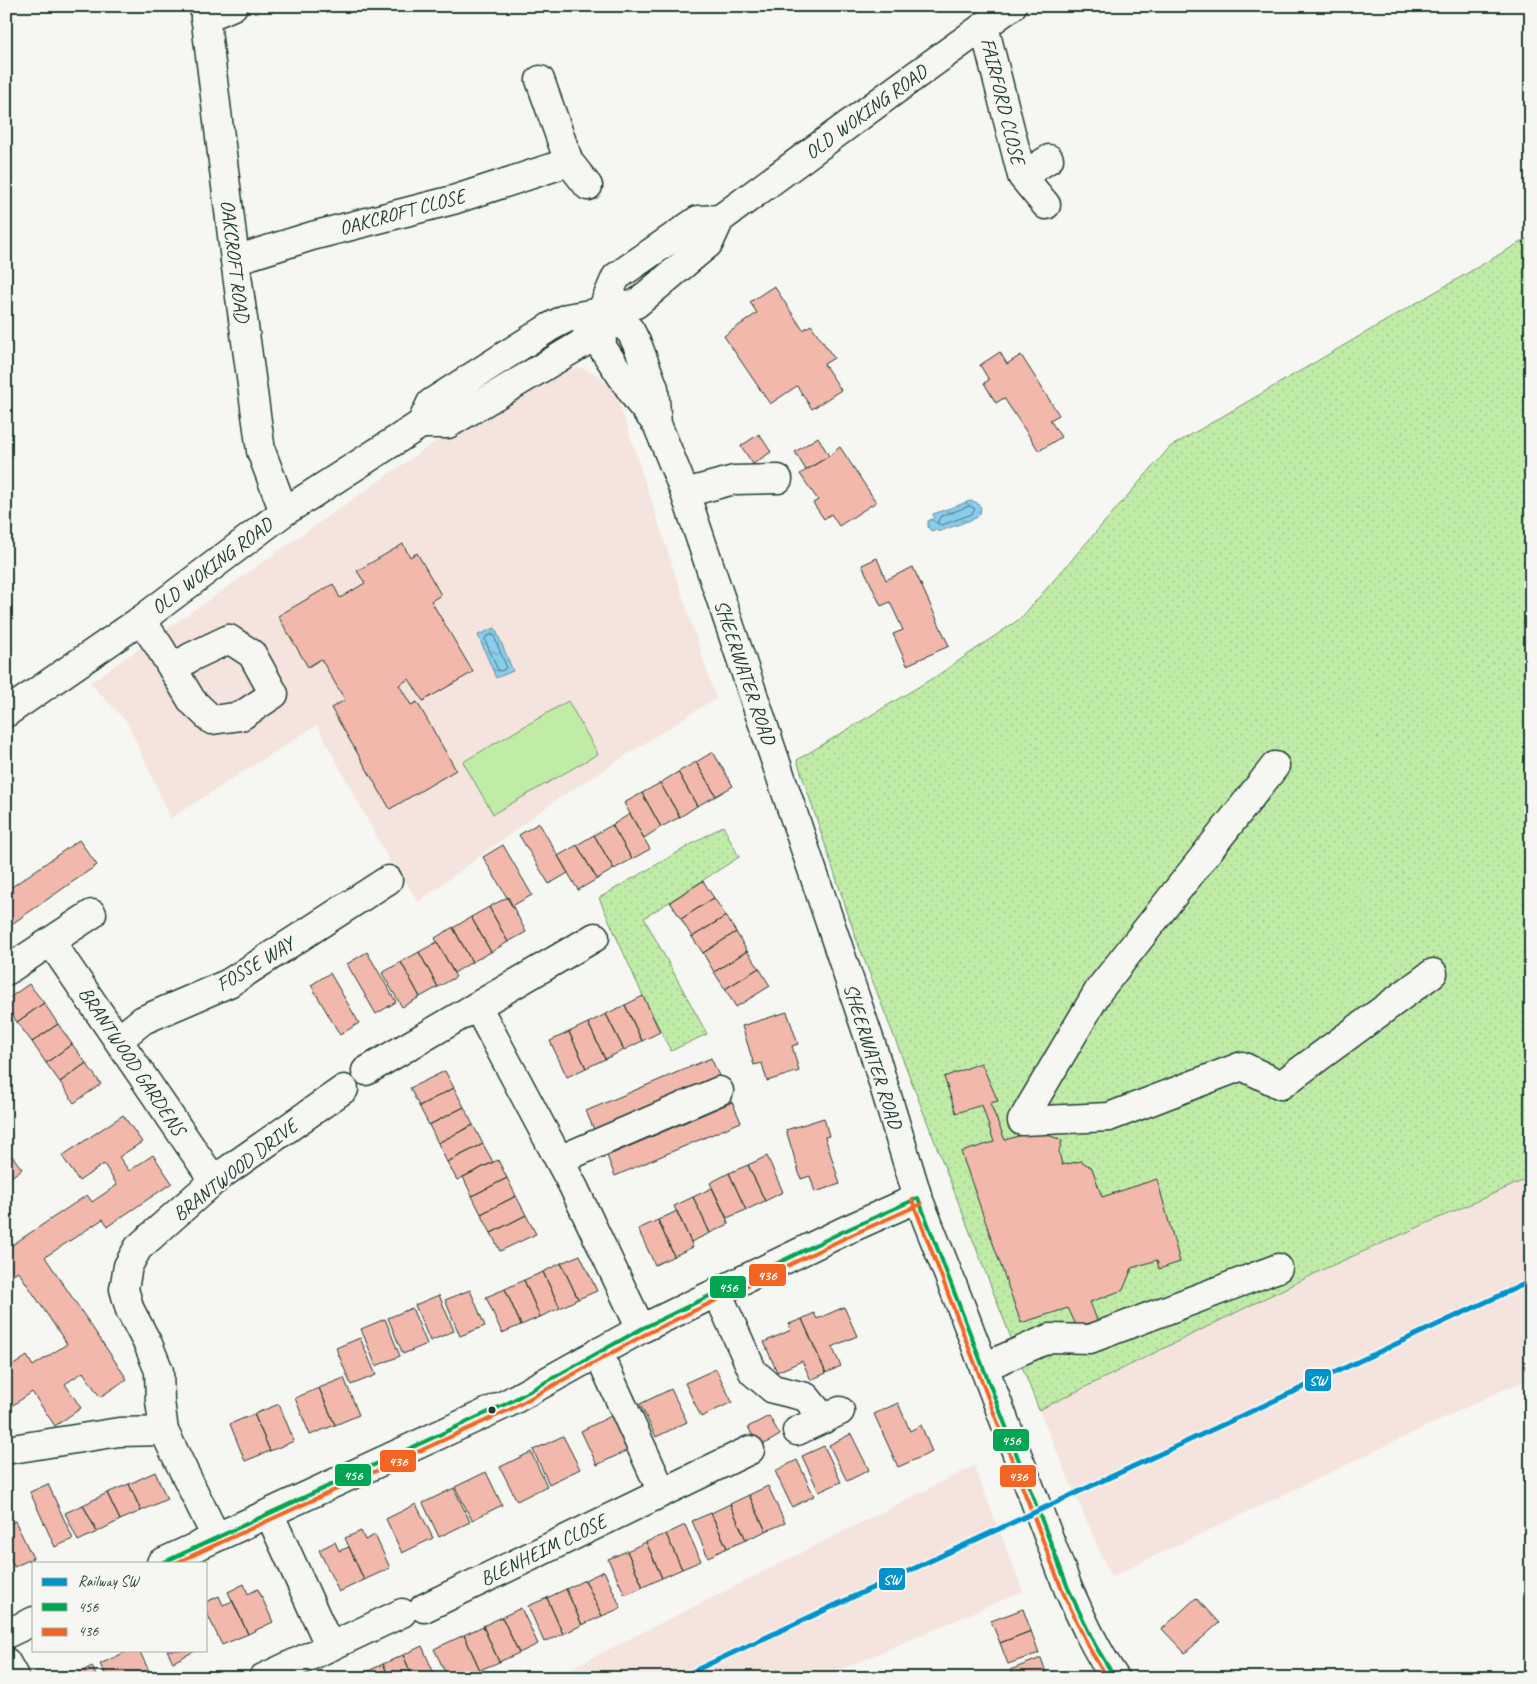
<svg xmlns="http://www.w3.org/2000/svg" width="1537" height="1684" font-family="Caveat,sans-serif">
  <defs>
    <pattern id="grass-dots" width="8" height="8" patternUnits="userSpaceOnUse" patternTransform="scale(1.25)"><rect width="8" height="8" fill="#c1eca8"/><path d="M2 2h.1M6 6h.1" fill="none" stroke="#a5cb91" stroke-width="1.8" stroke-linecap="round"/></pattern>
    <pattern id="water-ripples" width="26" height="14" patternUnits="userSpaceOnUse" patternTransform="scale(1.25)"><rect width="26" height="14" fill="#8acceb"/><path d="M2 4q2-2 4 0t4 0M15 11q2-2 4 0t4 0" fill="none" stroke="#70a7bf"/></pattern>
  </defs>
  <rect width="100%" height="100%" fill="#f6f6f2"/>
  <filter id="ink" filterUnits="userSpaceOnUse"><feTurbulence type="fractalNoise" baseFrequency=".02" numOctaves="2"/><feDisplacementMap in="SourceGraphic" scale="10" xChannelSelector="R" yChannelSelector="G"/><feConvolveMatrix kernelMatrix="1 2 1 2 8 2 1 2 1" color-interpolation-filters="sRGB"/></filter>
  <g filter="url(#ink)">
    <!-- built -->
    <path fill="#f5e3dd" d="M 582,368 L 598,375 L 616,393 L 716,699 L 706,704 L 553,802 L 418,902 L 394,862 L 391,864 L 317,725 L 171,818 L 127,722 L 90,683 L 429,446 L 561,370 Z
      M 1531,1177 L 1531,1378 L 1496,1393 L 1111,1577 L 1039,1410 L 1324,1269 Z
      M 974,1466 L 1023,1591 L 821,1678 L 552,1678 Z"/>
    <!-- grass -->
    <path fill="url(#grass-dots)" stroke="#70946e" d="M 1531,236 L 1531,1177 L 1324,1269 L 1039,1410 L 857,941 L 797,760 L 938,675 L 1021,618 L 1170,447 Z
      M 723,826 L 739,857 L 644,918 L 707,1034 L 671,1051 L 643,996 L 599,898 Z"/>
    <!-- pitch -->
    <path fill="#c1eca8" stroke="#70946e" d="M 568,701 L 598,754 L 493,814 L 463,762 Z"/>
    <!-- water -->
    <path fill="url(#water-ripples)" stroke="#5f93a2" d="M 970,501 L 976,502 L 981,507 L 980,514 L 976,518 L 938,532 L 937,529 L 931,531 L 928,527 L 928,521 L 934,518 L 933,514 Z
      M 495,628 L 513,671 L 496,678 L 478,635 Z"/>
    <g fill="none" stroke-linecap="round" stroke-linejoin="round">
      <!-- shore -->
      <path stroke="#4a767d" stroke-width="1" d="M 970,506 L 975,509 L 972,514 L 942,525 L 937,523 L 940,517 Z
        M 491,635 L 494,636 L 506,666 L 505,669 L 501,671 L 498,670 L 485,640 L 486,637 Z"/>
    </g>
    <!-- building -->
    <path fill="#f2b8ab" stroke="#1f3d34" d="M 774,286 L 803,330 L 811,325 L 834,358 L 824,364 L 841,390 L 812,409 L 797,386 L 770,404 L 724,336 L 757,313 L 750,302 Z
      M 1000,352 L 1007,364 L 1021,355 L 1059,415 L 1050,420 L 1061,437 L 1039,451 L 1004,398 L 996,403 L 984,383 L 989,380 L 980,365 Z
      M 759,434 L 771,452 L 753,464 L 741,446 Z
      M 818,437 L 829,456 L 806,470 L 795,452 Z
      M 840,447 L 876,502 L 839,526 L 831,514 L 824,519 L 813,503 L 818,500 L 800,474 L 829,456 Z
      M 403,544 L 410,557 L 417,553 L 441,595 L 431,601 L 473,672 L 423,701 L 409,679 L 399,685 L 411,705 L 417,702 L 456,770 L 390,809 L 331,708 L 345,700 L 321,659 L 308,667 L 278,616 L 333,584 L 340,598 L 365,583 L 357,571 Z
      M 877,558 L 886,580 L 913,567 L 949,646 L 907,665 L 893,634 L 903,630 L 890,602 L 881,606 L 862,565 Z
      M 713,752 L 733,786 L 716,796 L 696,762 Z
      M 696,762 L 716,796 L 697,806 L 678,772 Z
      M 678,772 L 697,806 L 680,817 L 660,783 Z
      M 660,783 L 680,817 L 661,827 L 642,793 Z
      M 642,793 L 661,827 L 644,838 L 624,803 Z
      M 630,814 L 650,849 L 632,859 L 612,825 Z
      M 539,823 L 568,873 L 549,884 L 519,835 Z
      M 612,825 L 632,859 L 614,869 L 594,835 Z
      M 594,835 L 614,869 L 597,879 L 577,845 Z
      M 79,840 L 97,865 L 6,928 L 6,891 Z
      M 503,845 L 532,895 L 512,906 L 483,857 Z
      M 577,845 L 597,879 L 578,890 L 558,856 Z
      M 703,881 L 714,898 L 681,919 L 670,902 Z
      M 508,897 L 526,932 L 508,942 L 489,907 Z
      M 714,898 L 726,916 L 692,937 L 681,919 Z
      M 489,907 L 508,942 L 491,952 L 471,917 Z
      M 726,916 L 736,932 L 703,953 L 692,937 Z
      M 471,917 L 491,952 L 472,962 L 453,928 Z
      M 453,927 L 472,962 L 454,973 L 435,938 Z
      M 736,932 L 747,951 L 714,972 L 703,953 Z
      M 437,942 L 456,977 L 438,987 L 419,952 Z
      M 747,951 L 759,968 L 725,989 L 714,972 Z
      M 367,952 L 396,1002 L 376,1014 L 347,964 Z
      M 419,952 L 438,987 L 420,997 L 401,962 Z
      M 401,962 L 420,997 L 402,1007 L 382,973 Z
      M 759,968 L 770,986 L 736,1007 L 725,989 Z
      M 330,973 L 359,1023 L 340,1035 L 311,985 Z
      M 29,984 L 44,1003 L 17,1022 L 6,1006 L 6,1000 Z
      M 643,996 L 660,1032 L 642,1041 L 625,1005 Z
      M 44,1003 L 58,1024 L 32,1042 L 17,1022 Z
      M 625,1005 L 642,1041 L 624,1050 L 606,1014 Z
      M 787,1012 L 798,1044 L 792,1046 L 799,1071 L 767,1081 L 762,1063 L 754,1065 L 742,1026 Z
      M 606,1014 L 624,1050 L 605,1059 L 588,1023 Z
      M 588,1023 L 605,1059 L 586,1068 L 569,1032 Z
      M 58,1024 L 72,1044 L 46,1063 L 32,1042 Z
      M 569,1032 L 586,1068 L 567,1077 L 550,1041 Z
      M 72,1044 L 86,1063 L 60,1082 L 46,1063 Z
      M 711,1058 L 720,1078 L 595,1132 L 586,1111 Z
      M 86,1063 L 101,1084 L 74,1103 L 60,1082 Z
      M 981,1063 L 998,1101 L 990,1103 L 1005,1140 L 1036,1131 L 1062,1140 L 1059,1152 L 1062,1165 L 1081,1161 L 1092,1168 L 1102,1197 L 1157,1179 L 1180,1262 L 1159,1269 L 1157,1260 L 1132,1268 L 1123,1290 L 1090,1302 L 1097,1320 L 1077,1327 L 1068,1308 L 1021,1323 L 961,1152 L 994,1142 L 982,1105 L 956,1113 L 944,1077 Z
      M 445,1071 L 454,1088 L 419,1106 L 410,1088 Z
      M 454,1088 L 464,1107 L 429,1125 L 419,1106 Z
      M 732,1102 L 741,1122 L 615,1176 L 607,1156 Z
      M 464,1107 L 473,1125 L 438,1143 L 429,1125 Z
      M 123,1115 L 142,1142 L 119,1157 L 129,1171 L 153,1155 L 172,1183 L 108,1226 L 103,1219 L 45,1257 L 127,1379 L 100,1397 L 83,1372 L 65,1384 L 81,1408 L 55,1426 L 32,1392 L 6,1410 L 6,1370 L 27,1356 L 33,1366 L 67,1344 L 18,1271 L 6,1279 L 6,1249 L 87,1195 L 92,1202 L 117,1185 L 104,1164 L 79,1181 L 62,1156 Z
      M 824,1118 L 829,1136 L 825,1137 L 840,1184 L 815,1192 L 810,1176 L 801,1179 L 786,1130 Z
      M 473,1125 L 483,1144 L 447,1162 L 438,1143 Z
      M 483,1144 L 493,1162 L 457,1180 L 447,1162 Z
      M 6,1148 L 22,1169 L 6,1181 Z
      M 767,1156 L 783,1192 L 765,1201 L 748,1165 Z
      M 498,1160 L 507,1178 L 472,1196 L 463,1177 Z
      M 748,1165 L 765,1201 L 746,1210 L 729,1173 Z
      M 729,1173 L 746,1210 L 727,1218 L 710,1183 Z
      M 507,1178 L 516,1196 L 481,1214 L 472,1196 Z
      M 712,1188 L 729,1224 L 710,1233 L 693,1197 Z
      M 516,1196 L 526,1215 L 491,1233 L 481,1214 Z
      M 693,1197 L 710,1233 L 691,1242 L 674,1206 Z
      M 677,1211 L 693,1247 L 674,1256 L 658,1220 Z
      M 526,1215 L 536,1234 L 500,1251 L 491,1233 Z
      M 658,1220 L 674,1256 L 655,1265 L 638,1229 Z
      M 580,1255 L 597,1291 L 578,1299 L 561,1263 Z
      M 561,1263 L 578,1299 L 560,1308 L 543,1272 Z
      M 543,1272 L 560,1308 L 540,1317 L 524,1280 Z
      M 524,1280 L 540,1317 L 521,1325 L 505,1289 Z
      M 505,1289 L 521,1325 L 502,1333 L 486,1297 Z
      M 470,1290 L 485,1326 L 460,1336 L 445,1300 Z
      M 439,1295 L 454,1331 L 430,1341 L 415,1305 Z
      M 844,1307 L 857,1336 L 832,1347 L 841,1366 L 826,1373 L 802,1319 L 814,1313 L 817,1319 Z
      M 412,1308 L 427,1344 L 403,1354 L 388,1318 Z
      M 385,1319 L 400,1356 L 376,1366 L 361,1329 Z
      M 802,1319 L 826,1373 L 811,1380 L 802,1361 L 777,1372 L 764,1342 L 791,1330 L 789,1324 Z
      M 360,1338 L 376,1375 L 351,1385 L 336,1348 Z
      M 716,1369 L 732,1402 L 701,1417 L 685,1383 Z
      M 344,1378 L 359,1415 L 335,1425 L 319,1388 Z
      M 319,1388 L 335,1425 L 310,1435 L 295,1398 Z
      M 671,1389 L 687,1422 L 656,1437 L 640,1404 Z
      M 898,1403 L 910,1431 L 921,1425 L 932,1452 L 898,1467 L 874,1414 Z
      M 279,1404 L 294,1441 L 270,1451 L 254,1414 Z
      M 254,1414 L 270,1451 L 245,1461 L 230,1424 Z
      M 611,1416 L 628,1450 L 597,1465 L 581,1431 Z
      M 769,1416 L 780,1435 L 759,1447 L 748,1427 Z
      M 851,1434 L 869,1470 L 847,1481 L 829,1445 Z
      M 563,1436 L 580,1469 L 549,1484 L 533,1450 Z
      M 824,1446 L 841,1482 L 819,1492 L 802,1456 Z
      M 531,1452 L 547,1486 L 517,1501 L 500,1467 Z
      M 797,1460 L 814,1496 L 792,1507 L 775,1471 Z
      M 155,1472 L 167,1499 L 141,1511 L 129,1484 Z
      M 486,1472 L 502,1505 L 472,1520 L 455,1487 Z
      M 48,1484 L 73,1539 L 55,1547 L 30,1492 Z
      M 129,1484 L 141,1511 L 120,1520 L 107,1493 Z
      M 768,1486 L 785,1523 L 766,1531 L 749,1495 Z
      M 454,1488 L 470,1522 L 439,1537 L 423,1503 Z
      M 107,1493 L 120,1520 L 97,1532 L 83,1505 Z
      M 749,1495 L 766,1531 L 746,1540 L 730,1504 Z
      M 416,1504 L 433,1538 L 402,1553 L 386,1519 Z
      M 730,1504 L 746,1540 L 727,1548 L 711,1513 Z
      M 83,1505 L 97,1532 L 78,1541 L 65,1513 Z
      M 711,1513 L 727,1548 L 708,1557 L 692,1521 Z
      M 15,1521 L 33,1558 L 14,1567 L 6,1550 L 6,1525 Z
      M 685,1525 L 701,1561 L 682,1569 L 666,1534 Z
      M 361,1531 L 365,1540 L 375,1535 L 390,1568 L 364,1580 L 345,1538 Z
      M 666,1534 L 682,1569 L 662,1578 L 646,1542 Z
      M 335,1542 L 339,1551 L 349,1547 L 364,1580 L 339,1592 L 319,1550 Z
      M 646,1542 L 662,1578 L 643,1587 L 627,1551 Z
      M 627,1551 L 643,1587 L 625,1595 L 608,1559 Z
      M 604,1571 L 621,1608 L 602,1616 L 585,1580 Z
      M 585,1580 L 602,1616 L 582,1625 L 566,1589 Z
      M 244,1584 L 248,1594 L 258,1589 L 273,1622 L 248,1634 L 228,1592 Z
      M 566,1589 L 582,1625 L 563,1634 L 547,1598 Z
      M 219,1596 L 223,1605 L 233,1601 L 248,1634 L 222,1645 L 206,1611 L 206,1602 Z
      M 547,1598 L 563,1634 L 544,1642 L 528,1606 Z
      M 1196,1598 L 1219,1623 L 1185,1653 L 1162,1629 Z
      M 521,1608 L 538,1644 L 519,1653 L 502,1617 Z
      M 1023,1609 L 1031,1631 L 1000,1643 L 991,1621 Z
      M 502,1617 L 519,1653 L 499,1662 L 483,1626 Z
      M 483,1626 L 499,1662 L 480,1670 L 464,1635 Z
      M 1031,1631 L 1039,1653 L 1008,1664 L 1000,1643 Z
      M 464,1635 L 480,1670 L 464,1678 L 448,1678 L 434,1649 Z
      M 422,1646 L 436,1678 L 413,1678 L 403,1655 Z
      M 130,1650 L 139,1650 L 151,1675 L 144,1678 L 107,1678 L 100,1664 Z
      M 167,1650 L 197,1650 L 173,1662 Z
      M 403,1655 L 413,1678 L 390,1678 L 383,1664 Z
      M 1041,1658 L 1048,1678 L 1013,1678 L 1010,1670 Z
      M 383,1664 L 390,1678 L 367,1678 L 364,1673 Z
      M 92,1666 L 97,1678 L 69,1678 Z"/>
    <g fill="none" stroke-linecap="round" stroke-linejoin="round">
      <!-- minor casing -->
      <g stroke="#1f3d34" stroke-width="31">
        <path id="minor" d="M 205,18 L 233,6
          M 984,26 L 1022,176 L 1046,205
          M 540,80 L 569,162 L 588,186
          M 1022,176 L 1049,159
          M 235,260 L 312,236 L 453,200 L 569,162
          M 685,493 L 734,480 L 778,479
          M 141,620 L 159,646 L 192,701 L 212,720 L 241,716 L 274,694 L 252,654 L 229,639 L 191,657 L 173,669
          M 51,942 L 214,1181
          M 6,971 L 92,914
          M 477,1006 L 573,1186 L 641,1329
          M 118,1040 L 143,1020 L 229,983 L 388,880
          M 366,1071 L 595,937
          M 1022,1121 L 1109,1117 L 1242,1066 L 1281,1085 L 1433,973
          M 1022,1121 L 1099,990 L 1275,766
          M 559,1160 L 719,1091
          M 717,1292 L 753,1372 L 773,1389 L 806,1397 L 824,1419
          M 598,1352 L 662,1492
          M 984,1367 L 1050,1338 L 1090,1339 L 1278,1268
          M 797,1431 L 840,1411
          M 6,1450 L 119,1432 L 164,1431
          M 269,1513 L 330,1647
          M 216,1537 L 164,1431 L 160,1401 L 159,1371 L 148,1344 L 130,1310 L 124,1289 L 128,1266 L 138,1248 L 218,1177 L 344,1089
          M 161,1563 L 508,1403 L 641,1329 L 842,1232 L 918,1198
          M 424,1608 L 750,1450
          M 6,1634 L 34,1621
          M 6,1662 L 15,1678
          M 263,1678 L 402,1613"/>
      </g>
      <!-- major casing -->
      <g stroke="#1f3d34" stroke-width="31">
        <path id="major" d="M 204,6 L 235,260 L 261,451 L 284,512
          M 601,312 L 630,330 L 638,346 L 654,388 L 657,424 L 685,493 L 874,1053 L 918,1198 L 960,1304 L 1068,1588 C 1082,1619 1095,1649 1115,1678
          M 601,312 L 602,347 L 639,402 L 657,424
          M 421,424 L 448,424 L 583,343 L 601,312 L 616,277 L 698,220 L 720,219
          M 6,713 L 141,620 L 284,512 L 421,424 L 431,403 L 550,327 L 567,318 L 601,312 L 636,304 L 709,243 L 720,219 L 905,83 L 1012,6"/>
      </g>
      <!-- minor -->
      <use href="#minor" stroke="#f6f6f2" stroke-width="28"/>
      <!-- major -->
      <use href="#major" stroke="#f6f6f2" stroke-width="28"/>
      <!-- bus-1 casing -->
      <g stroke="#f6f6f2" stroke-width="8">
        <path id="bus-1" d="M 918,1198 L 1068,1588 L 1095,1645 L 1115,1678
          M 162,1563 L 508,1403 L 641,1329 L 842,1232 L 918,1198"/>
      </g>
      <!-- bus-2 casing -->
      <g stroke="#f6f6f2" stroke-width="8">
        <path id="bus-2" d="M 912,1200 L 1062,1590 L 1089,1648 L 1107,1678
          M 176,1563 L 511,1409 L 644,1335 L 845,1238 L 921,1204"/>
      </g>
      <!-- bus-1 -->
      <use href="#bus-1" stroke="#00a651" stroke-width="4"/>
      <!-- bus-2 -->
      <use href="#bus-2" stroke="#f26522" stroke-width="4"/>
      <!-- rail-1 casing -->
      <g stroke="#f6f6f2" stroke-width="9">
        <path id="rail-1" d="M 679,1678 L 1531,1281"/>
      </g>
      <!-- rail-1 -->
      <use href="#rail-1" stroke="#0092cb" stroke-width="5"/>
    </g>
  </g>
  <!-- markers -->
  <circle fill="#1f3d34" stroke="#f6f6f2" stroke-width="2" cx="492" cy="1410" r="4.5"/>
  <g text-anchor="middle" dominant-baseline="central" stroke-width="4.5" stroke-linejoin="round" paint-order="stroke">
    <!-- street labels -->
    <g font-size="20" fill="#1f3d34" stroke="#f6f6f2">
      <text transform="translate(1003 101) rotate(76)">FAIRFORD CLOSE</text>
      <text transform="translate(866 112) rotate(-36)">OLD WOKING ROAD</text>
      <text transform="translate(402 212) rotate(-15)">OAKCROFT CLOSE</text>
      <text transform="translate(235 261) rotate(83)">OAKCROFT ROAD</text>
      <text transform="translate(212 566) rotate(-37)">OLD WOKING ROAD</text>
      <text transform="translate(745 672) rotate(71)">SHEERWATER ROAD</text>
      <text transform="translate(255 964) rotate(-31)">FOSSE WAY</text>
      <text transform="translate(873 1056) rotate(72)">SHEERWATER ROAD</text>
      <text transform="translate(132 1061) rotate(56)">BRANTWOOD GARDENS</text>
      <text transform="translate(235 1170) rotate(-38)">BRANTWOOD DRIVE</text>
      <text transform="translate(543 1550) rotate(-26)">BLENHEIM CLOSE</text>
    </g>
  </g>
  <g stroke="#f6f6f2" stroke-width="2">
    <rect x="748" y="1263" width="39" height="24" rx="5" fill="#f26522"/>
    <rect x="709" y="1275" width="38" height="24" rx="5" fill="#00a651"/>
    <rect x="1304" y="1368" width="28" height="24" rx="5" fill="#0092cb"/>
    <rect x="992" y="1428" width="38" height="24" rx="5" fill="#00a651"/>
    <rect x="379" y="1449" width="38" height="24" rx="5" fill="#f26522"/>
    <rect x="334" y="1463" width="38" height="24" rx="5" fill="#00a651"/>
    <rect x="999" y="1464" width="38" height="24" rx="5" fill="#f26522"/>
    <rect x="878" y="1567" width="28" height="24" rx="5" fill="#0092cb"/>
  </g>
  <g font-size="14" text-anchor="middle" font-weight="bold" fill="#fff">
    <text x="767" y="1280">436</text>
    <text x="728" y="1292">456</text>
    <text x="1318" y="1385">SW</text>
    <text x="1011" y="1445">456</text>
    <text x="398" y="1466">436</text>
    <text x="353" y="1480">456</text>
    <text x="1018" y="1481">436</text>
    <text x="892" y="1584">SW</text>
  </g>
  <!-- margin -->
  <rect width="1537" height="1684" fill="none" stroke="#f6f6f2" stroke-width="25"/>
  <rect x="12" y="12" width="1512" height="1659" fill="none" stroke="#1f3d34" stroke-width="2" filter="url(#ink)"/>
  <!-- legend -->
  <rect x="32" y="1562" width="175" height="90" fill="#f6f6f2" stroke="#a0aca6"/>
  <rect x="42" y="1578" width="25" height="8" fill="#0092cb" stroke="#a0aca6"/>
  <text x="78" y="1586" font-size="15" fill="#1f3d34">Railway SW</text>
  <rect x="42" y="1603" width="25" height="8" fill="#00a651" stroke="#a0aca6"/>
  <text x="78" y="1612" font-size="15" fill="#1f3d34">456</text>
  <rect x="42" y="1628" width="25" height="8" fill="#f26522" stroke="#a0aca6"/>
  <text x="78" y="1636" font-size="15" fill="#1f3d34">436</text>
</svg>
